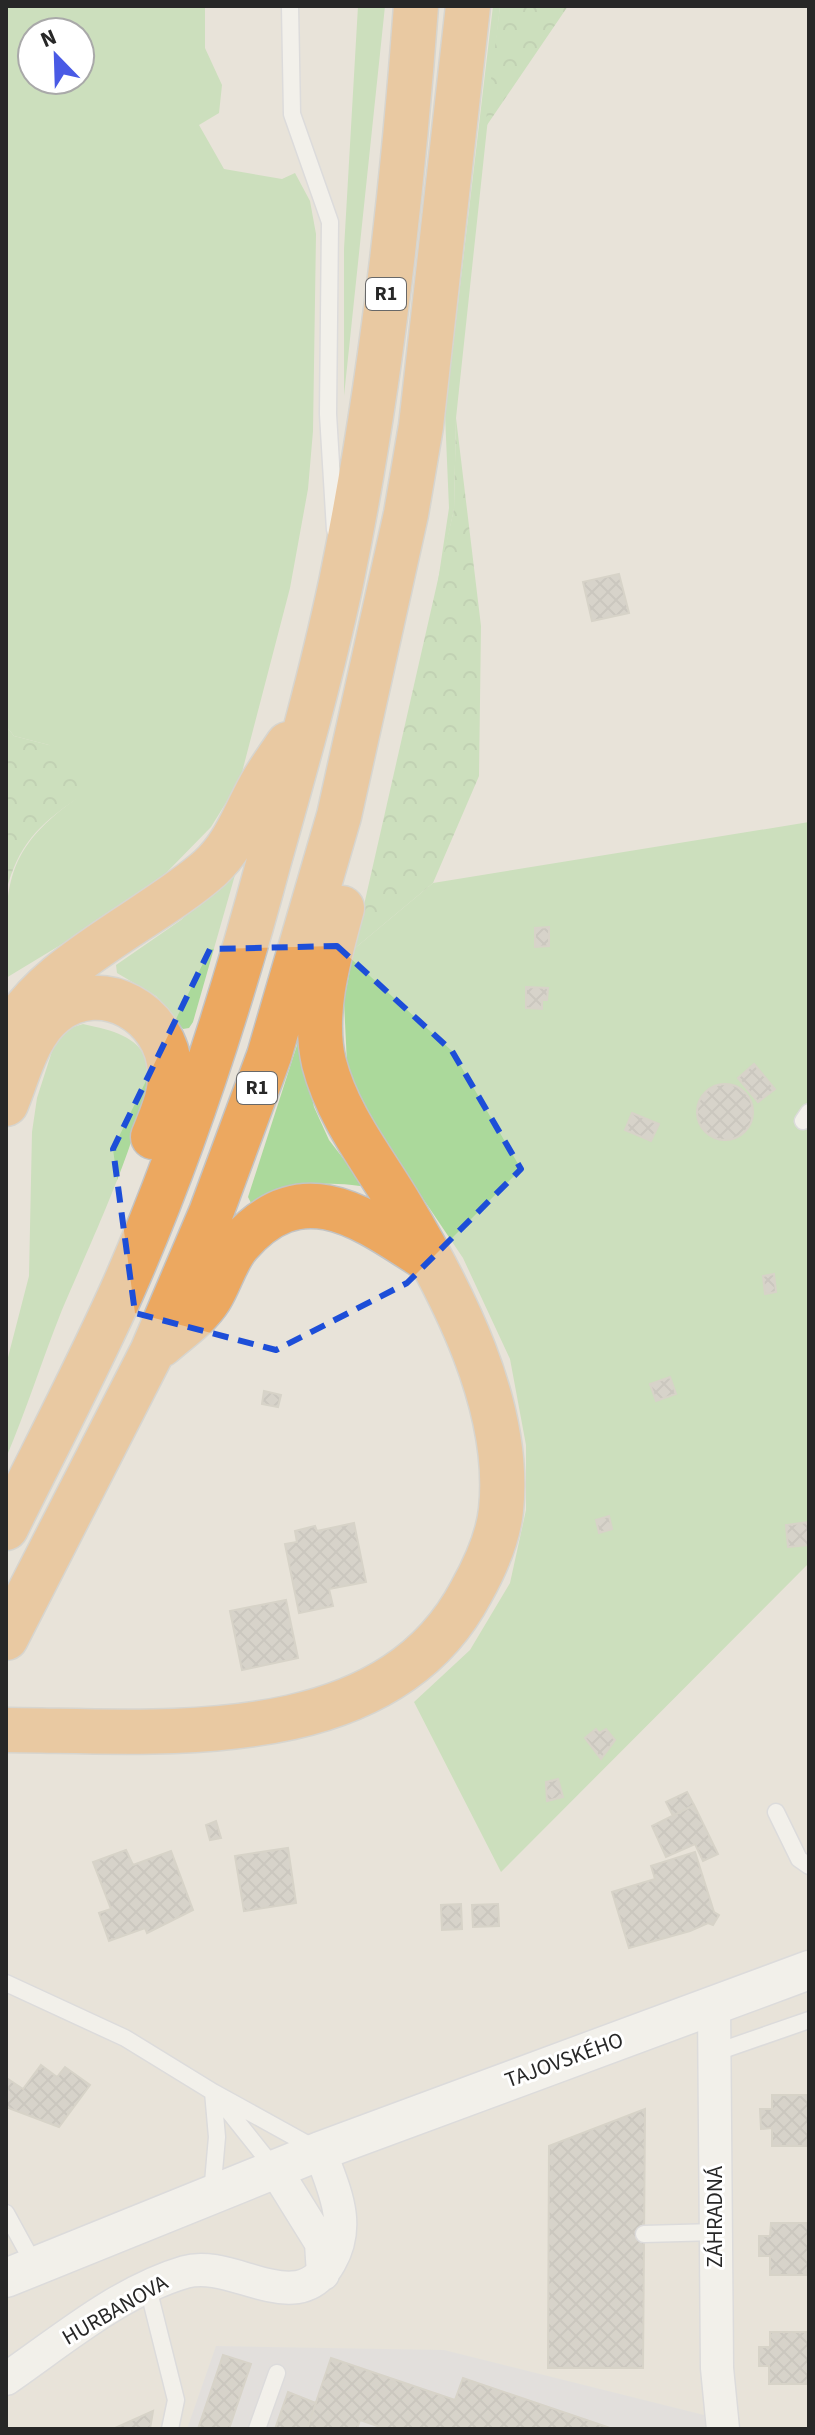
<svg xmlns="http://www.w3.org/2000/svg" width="815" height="2435" font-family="'Source Sans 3',sans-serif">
  <defs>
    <pattern id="forest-crowns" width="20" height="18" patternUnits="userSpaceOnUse" patternTransform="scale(2)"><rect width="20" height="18" fill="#abd99b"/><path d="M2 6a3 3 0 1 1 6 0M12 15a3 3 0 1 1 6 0" fill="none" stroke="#93ba86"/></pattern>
    <pattern id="building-cross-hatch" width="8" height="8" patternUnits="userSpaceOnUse" patternTransform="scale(2)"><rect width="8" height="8" fill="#c3bfb9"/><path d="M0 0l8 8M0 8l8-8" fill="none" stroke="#a8a49f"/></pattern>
  </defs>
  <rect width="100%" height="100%" fill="#e8e3d9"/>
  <!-- industrial -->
  <path fill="#dcdae1" d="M 216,2346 L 444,2350 L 708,2416 L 704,2429 L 187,2429 Z"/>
  <!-- grass -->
  <path fill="#abd99b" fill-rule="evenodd" d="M 6,6 L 205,6 L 205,48 L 222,85 L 219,113 L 199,125 L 224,169 L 282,179 L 295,173 L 310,201 L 316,234 L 313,431 L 308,489 L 290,588 L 240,780 L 211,827 L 166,873 L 110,915 L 6,978 C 6,889 0,853 77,798 L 49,745 L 14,736 L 6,726 ZM 32,32 L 80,32 L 80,80 L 32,80 Z
    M 358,6 L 385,6 L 344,396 L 344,249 Z
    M 493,6 L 500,6 L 456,418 L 454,509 L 437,588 L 449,508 L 445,414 Z
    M 809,822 L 809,1563 L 501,1872 L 414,1702 L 470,1650 L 510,1583 L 526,1510 L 526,1445 L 510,1359 L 463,1258 L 368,1117 L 347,1064 L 344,1001 L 354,949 L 433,883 Z
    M 237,868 L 193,1022 L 189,1028 L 183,1029 L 156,996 L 117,973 L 116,965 L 181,920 Z
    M 83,1024 C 105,1029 135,1034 145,1057 C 162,1098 78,1269 60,1315 C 41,1363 26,1411 6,1458 L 6,1365 L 29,1276 L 32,1132 L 37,1098 L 55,1042 L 67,1029 Z
    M 299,1039 L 314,1107 L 329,1140 L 362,1183 L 360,1186 C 311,1179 296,1189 251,1203 L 248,1197 Z"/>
  <!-- forest -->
  <path fill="url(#forest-crowns)" d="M 500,6 L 568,6 L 485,128 Z
    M 456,418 L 481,626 L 479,776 L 433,883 L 354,949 L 454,509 Z
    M 6,726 L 14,736 L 49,745 L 81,763 L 78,798 C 38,825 18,845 6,892 Z"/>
  <!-- building -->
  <path fill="url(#building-cross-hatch)" stroke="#c3beb4" stroke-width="2" d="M 619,574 L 629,613 L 592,621 L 583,582 Z
    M 549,927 L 549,946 L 535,947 L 535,928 Z
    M 526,987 L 548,988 L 547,1000 L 542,1000 L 542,1009 L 526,1008 Z
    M 754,1064 L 775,1089 L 758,1102 L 738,1078 Z
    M697 1112a28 28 0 1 1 56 0a28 28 0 1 1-56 0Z
    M 632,1113 L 659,1124 L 651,1141 L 625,1130 Z
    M 774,1274 L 776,1292 L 765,1294 L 763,1276 Z
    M 670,1377 L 676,1394 L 656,1401 L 650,1384 Z
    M 264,1391 L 281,1395 L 278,1407 L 262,1404 Z
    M 609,1516 L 612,1529 L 599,1533 L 596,1520 Z
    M 809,1522 L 809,1545 L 788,1547 L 786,1525 Z
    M 354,1523 L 366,1582 L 329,1589 L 333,1606 L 299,1613 L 285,1544 L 297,1542 L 295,1531 L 315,1526 L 317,1531 Z
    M 286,1600 L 298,1658 L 242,1670 L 230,1611 Z
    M 596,1729 L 599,1733 L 606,1729 L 615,1740 L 601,1759 L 585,1738 Z
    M 558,1779 L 563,1797 L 547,1801 L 546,1782 Z
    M 687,1792 L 694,1805 L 673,1816 L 666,1802 Z
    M 694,1805 L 718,1854 L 703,1861 L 695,1844 L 666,1857 L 652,1826 Z
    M 216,1821 L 221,1838 L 210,1840 L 206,1825 Z
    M 288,1848 L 296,1903 L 244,1911 L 235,1856 Z
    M 126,1850 L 133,1865 L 171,1851 L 193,1910 L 147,1933 L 145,1928 L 109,1941 L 99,1913 L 111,1909 L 93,1862 Z
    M 695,1852 L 714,1912 L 719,1915 L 713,1925 L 708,1923 L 690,1931 L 629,1948 L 612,1892 L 655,1879 L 651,1866 Z
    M 461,1904 L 462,1929 L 442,1930 L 441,1905 Z
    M 498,1904 L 499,1926 L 473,1927 L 472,1905 Z
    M 41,2065 L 57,2077 L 65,2067 L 90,2085 L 59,2127 L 6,2107 L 8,2079 L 23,2089 Z
    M 772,2095 L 809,2095 L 809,2146 L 772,2146 L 772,2128 L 761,2129 L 760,2109 L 772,2109 Z
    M 645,2109 L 643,2368 L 548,2368 L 549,2146 Z
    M 771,2223 L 809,2223 L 809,2275 L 770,2275 L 770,2256 L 759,2256 L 759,2236 L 770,2236 Z
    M 770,2332 L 809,2332 L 809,2384 L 769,2384 L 769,2366 L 759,2366 L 759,2347 L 770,2347 Z
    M 223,2355 L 251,2364 L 229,2429 L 198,2429 Z
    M 331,2358 L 455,2400 L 463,2378 L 613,2429 L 386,2429 L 360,2420 L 357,2429 L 307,2429 Z
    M 288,2392 L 316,2403 L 307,2429 L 275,2429 Z
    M 153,2411 L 150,2429 L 113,2429 Z"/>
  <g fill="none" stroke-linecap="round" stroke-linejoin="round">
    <!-- service casing -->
    <g stroke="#cfd1de" stroke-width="19">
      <path id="service" d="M 290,6 L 292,114 L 330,222 L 328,414 L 335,530
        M 803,1121 L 809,1112
        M 776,1812 L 799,1859 L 809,1866
        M 6,1983 L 125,2038 L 213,2092 L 318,2150
        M 714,2053 L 809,2020
        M 219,2099 L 274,2168
        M 212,2194 L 217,2137 L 213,2092
        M 6,2213 L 35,2266
        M 644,2234 L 716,2232
        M 148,2288 L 176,2400 L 170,2429
        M 257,2429 L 277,2373"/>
    </g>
    <!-- minor casing -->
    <g stroke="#cfd1de" stroke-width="35">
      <path id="minor" d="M 714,2005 L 717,2368 L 723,2429
        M 275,2169 L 321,2243 L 323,2274
        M 6,2379 C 61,2341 120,2291 185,2272 C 233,2258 297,2321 330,2262 C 352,2224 334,2190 320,2151"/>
    </g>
    <!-- tertiary casing -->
    <g stroke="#cfd1de" stroke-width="41">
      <path id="tertiary" d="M 6,2278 L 320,2151 L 809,1970"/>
    </g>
    <!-- motorway casing -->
    <g stroke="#c3c3c3" stroke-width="47">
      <path id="motorway" d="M 6,1041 C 35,969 152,920 210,868 C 236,844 244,815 261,785 C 269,771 279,757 288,744
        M 6,1104 C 18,1075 28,1032 55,1012 C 102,976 167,1013 170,1071 C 172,1093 161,1117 153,1137
        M 161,1345 C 178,1330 198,1317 210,1298 C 220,1282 226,1259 239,1244 C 303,1171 363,1218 427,1259
        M 6,1528 C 45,1449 86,1371 122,1291 C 183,1153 230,1007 269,861 C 295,769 321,677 341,583 C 380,394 402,198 416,6
        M 6,1638 L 152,1352 L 211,1213 L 269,1056 L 339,816 L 406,514 L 421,426 L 468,6
        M 6,1730 C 161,1731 385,1755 471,1592 C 485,1567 498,1539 501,1510 C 512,1406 452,1292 400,1205 C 372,1158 338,1117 324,1063 C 312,1013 329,956 342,908"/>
    </g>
    <!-- service -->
    <use href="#service" stroke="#fff" stroke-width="16"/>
    <!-- minor -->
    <use href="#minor" stroke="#fff" stroke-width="32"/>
    <!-- tertiary -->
    <use href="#tertiary" stroke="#fff" stroke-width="38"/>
    <!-- motorway -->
    <use href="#motorway" stroke="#eca860" stroke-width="44"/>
  </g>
  <!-- marked area -->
  <path d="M0 0H815V2435H0ZM 337,946 L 452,1051 L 521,1169 L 407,1283 L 276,1350 L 135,1313 L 113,1149 L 210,949 Z" fill="#e8e3d9" fill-opacity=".55" fill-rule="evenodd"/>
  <path fill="none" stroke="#1d4ed8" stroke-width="6" stroke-dasharray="16 10" stroke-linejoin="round" d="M 337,946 L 452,1051 L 521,1169 L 407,1283 L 276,1350 L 135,1313 L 113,1149 L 210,949 Z"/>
  <g text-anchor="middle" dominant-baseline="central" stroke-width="6" stroke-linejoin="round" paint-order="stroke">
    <!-- shield labels -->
    <g fill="#fff" stroke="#686868" stroke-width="2">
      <rect x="366" y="278" width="40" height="32" rx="6"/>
      <rect x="237" y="1072" width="40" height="32" rx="6"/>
    </g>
    <g font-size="20" font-weight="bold" fill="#272727">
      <text x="386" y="294">R1</text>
      <text x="257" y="1088">R1</text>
    </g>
    <!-- street labels -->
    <g font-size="22" fill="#272727" stroke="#fff">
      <text transform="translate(564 2060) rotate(-20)">TAJOVSKÉHO</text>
      <text transform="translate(715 2217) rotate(-90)">ZÁHRADNÁ</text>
      <text transform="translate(115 2310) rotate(-30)">HURBANOVA</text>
    </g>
  </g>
  <!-- border -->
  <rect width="815" height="2435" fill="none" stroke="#272727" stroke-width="16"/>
  <!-- north arrow -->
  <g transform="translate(56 56) rotate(337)"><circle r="38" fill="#ffffff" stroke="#a9a9a9" stroke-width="2"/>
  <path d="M0-6L14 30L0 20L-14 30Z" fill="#495ae5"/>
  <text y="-12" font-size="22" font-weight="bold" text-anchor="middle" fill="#272727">N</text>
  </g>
</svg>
